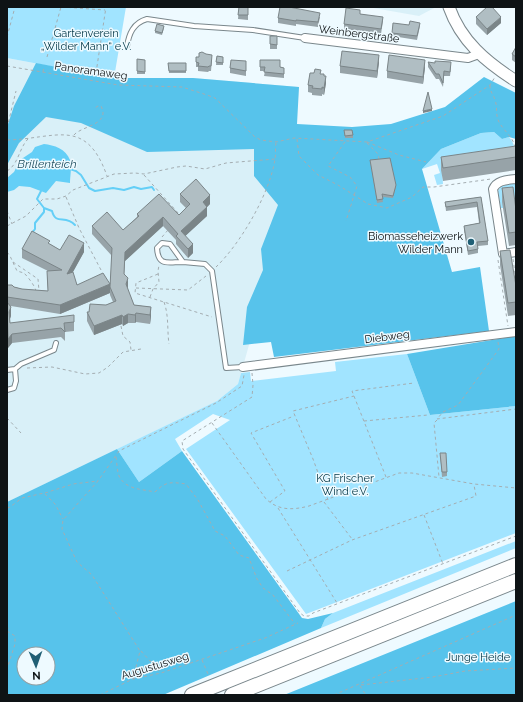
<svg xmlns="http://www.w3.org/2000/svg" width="523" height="702" font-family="Raleway,sans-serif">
  <rect width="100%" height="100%" fill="#eefaff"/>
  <!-- built -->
  <path fill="#d9f0f8" d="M 368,7 L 436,7 L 419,16 Z
    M 7,58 L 114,78 L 193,78 L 299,87 L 296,124 L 249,345 L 238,384 L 217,401 L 7,502 Z"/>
  <!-- green -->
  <path fill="#a1e4ff" d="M 7,7 L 126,7 L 114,78 L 7,58 Z
    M 494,132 L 502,139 L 509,137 C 515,143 515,152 516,159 L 442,170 L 443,184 L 437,185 L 434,175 L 440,173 L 437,164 L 422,169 L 441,149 L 481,133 Z
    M 516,183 L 516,223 L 503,208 L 501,208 L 498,191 L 501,186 Z
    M 407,354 L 430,415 L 516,406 L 516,533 L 306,614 L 186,449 L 230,420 L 213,414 L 175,439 L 182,451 L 139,482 L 117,449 L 217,401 L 238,384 L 241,373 L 250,372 L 251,381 L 336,371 L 335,362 Z
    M 516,541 L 516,548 L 321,628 L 325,619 L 333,613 Z"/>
  <!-- forest -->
  <path fill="#57c3eb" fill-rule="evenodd" d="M 36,63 L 114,78 L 193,78 L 299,87 L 297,124 L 352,127 L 391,124 L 445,107 L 484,77 L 516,93 L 516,139 L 509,137 L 502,139 L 494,132 L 481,133 L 441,149 L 422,169 L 452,272 L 480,267 L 489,331 L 274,357 L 271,342 L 243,345 L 247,307 L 263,270 L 261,249 L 278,205 L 254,176 L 254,149 L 147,152 L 81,123 L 46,117 L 19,143 L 7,165 L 7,127 L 14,106 Z
    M 516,336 L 516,406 L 430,415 L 407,354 Z
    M 117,449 L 139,482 L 182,451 L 302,618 L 308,619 L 333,613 L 325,619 L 321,628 L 163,695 L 7,695 L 7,502 ZM 24,654 L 48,654 L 48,678 L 24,678 Z
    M 516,601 L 516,695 L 284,695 Z"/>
  <!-- water -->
  <path fill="#64cff7" d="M 44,144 C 54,145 66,149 70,160 C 72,167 70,177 70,183 L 56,181 L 46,193 L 30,187 L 19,186 L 14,190 L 7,192 L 7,178 L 14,172 L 20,160 L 32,152 L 35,147 Z"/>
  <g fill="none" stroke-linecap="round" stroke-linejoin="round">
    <!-- stream -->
    <path stroke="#64cff7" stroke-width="2" d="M 70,169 L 76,171 L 81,175 L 89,188 L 95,191 L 113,188 L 124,190 L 134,187 L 141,189 L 152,187 L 154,190
      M 44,208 L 52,211 C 56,226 65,214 75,225
      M 32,233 L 35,229 L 35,223 L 44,212 L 44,208 L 37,199 L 41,191"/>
    <!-- service casing -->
    <g stroke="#7a878c" stroke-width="6">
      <path id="service" d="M 127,46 C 129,34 133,23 147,19 L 194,26 L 253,30 L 305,38
        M 183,262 C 168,262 158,267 157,248 L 162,243 L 170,244 L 183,262 L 205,264 L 212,271 L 226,368 L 243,367
        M 7,370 L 15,369
        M 7,390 L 14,388 L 16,381 L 15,369 L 21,364 L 54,350 L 56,343"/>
    </g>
    <!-- minor casing -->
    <g stroke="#7a878c" stroke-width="10">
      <path id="minor" d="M 305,38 L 468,58 L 479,54
        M 516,179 C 507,180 497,180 493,189 L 503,254 L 516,252
        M 243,367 L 516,332"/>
    </g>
    <!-- secondary casing -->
    <g stroke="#7a878c" stroke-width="13">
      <path id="secondary" d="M 449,7 C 461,41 486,62 516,81"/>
    </g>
    <!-- motorway casing -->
    <g stroke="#7a878c" stroke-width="16">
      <path id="motorway" d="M 192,695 L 516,565
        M 232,695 L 516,581"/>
    </g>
    <!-- path -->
    <path stroke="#a4adb1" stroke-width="1" stroke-dasharray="3 3" stroke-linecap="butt" d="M 62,7 L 105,10
      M 7,37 L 15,7
      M 47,57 L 61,7
      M 7,66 L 118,85 L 182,87 L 207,95 L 215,98 L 255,137 L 261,140 L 276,142 L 294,138 L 367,142 L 443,116 L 490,85 L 495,77
      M 43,72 L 44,67
      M 96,73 L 106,7
      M 490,85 C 490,93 493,93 495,100 C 498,108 495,115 499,122 C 504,131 513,137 515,147
      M 7,128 L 16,91
      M 74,135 C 81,126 111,125 101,106 L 98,106 L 95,108
      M 297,139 L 299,156 L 318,175 L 338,185 L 368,204 L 387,208 L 412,197 L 423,187 L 434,187 L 491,179
      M 7,140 C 55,139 86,116 107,176
      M 345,142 L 328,166 L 350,177 L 357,186 L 346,221
      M 367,142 L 399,155 L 426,162
      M 367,143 L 378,154 L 379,159
      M 7,171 C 19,164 19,147 29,138
      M 144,175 L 179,214
      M 66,197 L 79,228 L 101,270
      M 7,211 L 12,224
      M 7,226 L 26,216 L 43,199 L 57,199 L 66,196 L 73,190 L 114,174 L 135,173 L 144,174 L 177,167 L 186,166 L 205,169 L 226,163 L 275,159
      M 162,237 L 168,230
      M 7,252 L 10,256 L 17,271 L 24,273 C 28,277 35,286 36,291
      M 513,259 L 516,281
      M 498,260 L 508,326
      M 13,262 L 38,279 L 39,291
      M 216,267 C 241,243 270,193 275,159 C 276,154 275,148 276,143
      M 158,274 L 136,283 L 135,293 L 212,317
      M 136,288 L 188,290 L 206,276
      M 150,297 L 153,289 L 159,282 L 158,271 L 159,265
      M 164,302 C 169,316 167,330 169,344
      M 121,326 L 123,336 L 130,342 L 131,350
      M 498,342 L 499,349 L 458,405 L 443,412 L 437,419 L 516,409
      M 27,368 L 52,367 L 85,374 L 99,373 L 108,367 L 123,352 L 141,349
      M 252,373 L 253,385 L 252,397 L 182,441 L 183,449 L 300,613 L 304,616 L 309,616 L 313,613 L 516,536
      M 7,418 L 21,433
      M 437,420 L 434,423 L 439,477
      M 364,421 L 428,415
      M 212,423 L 266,499 C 279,511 293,510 309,506 L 399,473 L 412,473 L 474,484 L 516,488
      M 116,457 C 117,463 117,471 119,476 C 126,490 142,489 155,492 C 166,481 171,482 186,484 L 198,500 L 215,531 L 225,536 L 239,555 L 249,558 L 257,579 L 263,588 L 273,595 L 295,624
      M 386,477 L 352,391 L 414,383
      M 45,493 L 73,484 L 98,481
      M 328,500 L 313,459 L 293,411 L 354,396
      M 270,502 L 285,491 L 251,433 L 294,416
      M 324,502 L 352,539
      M 7,508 L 10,507 L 22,498 L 44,493 L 55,504 L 63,519
      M 278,508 L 337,603
      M 424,515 L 443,564
      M 287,571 L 352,540 L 476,496 L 474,485
      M 7,626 L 9,631
      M 7,631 L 15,636 L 15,644 L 7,669
      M 141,651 L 160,672
      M 202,660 L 208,674
      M 133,679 L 140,651 L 92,575 L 77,562 L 62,529 L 63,520 L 98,481 L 119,451 L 216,403 L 242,386 L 244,375
      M 361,685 L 433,677 L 465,671 L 516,668
      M 360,686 L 366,695
      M 100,695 L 133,679 L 161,673 L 265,638 L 298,623
      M 334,695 L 516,615"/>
    <!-- service -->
    <use href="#service" stroke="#fff" stroke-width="4"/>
    <!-- minor -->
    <use href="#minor" stroke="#fff" stroke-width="8"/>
    <!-- secondary -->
    <use href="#secondary" stroke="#fff" stroke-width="11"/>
    <!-- motorway -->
    <use href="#motorway" stroke="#fff" stroke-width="14"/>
  </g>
  <!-- wall -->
  <path fill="#97a3a8" d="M 239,7 L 248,7 L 248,20 L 238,19 Z
    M 360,14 L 383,21 L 381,34 L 344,29 L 344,24 Z
    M 320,17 L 318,27 L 296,24 L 296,26 L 278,23 L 278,18 Z
    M 476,17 L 501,23 L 487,35 L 476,24 Z
    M 420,26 L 417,40 L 392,36 L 392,33 Z
    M 164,28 L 162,35 L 155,33 L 155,31 Z
    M 277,41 L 277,49 L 270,49 L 270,44 Z
    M 516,47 L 516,63 L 512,60 L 512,54 Z
    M 217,56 L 223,57 L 223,65 L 216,65 Z
    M 137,59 L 145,60 L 145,74 L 137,74 Z
    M 212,60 L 211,71 L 209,71 L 208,72 L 198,71 L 198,67 L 196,67 L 196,62 Z
    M 260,60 L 280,67 L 284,68 L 284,78 L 264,76 L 265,71 L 260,71 Z
    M 379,62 L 377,78 L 340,73 L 340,66 Z
    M 428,62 L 451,67 L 450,76 L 444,76 L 443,87 L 439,79 L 436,79 L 428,67 Z
    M 168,63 L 186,63 L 186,73 L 169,73 Z
    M 246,66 L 246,76 L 230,73 L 230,68 Z
    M 425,67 L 423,84 L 387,78 L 387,71 Z
    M 321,74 L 324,76 L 326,83 L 324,95 L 322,94 L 322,96 L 312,95 L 312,93 L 308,92 L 308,85 Z
    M 344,130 L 353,135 L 353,138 L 345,138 Z
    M 516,149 L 516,170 L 443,181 L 441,170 L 441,157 Z
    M 370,160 L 396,187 L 393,198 L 382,197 L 383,202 L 377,203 Z
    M 502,188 L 516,210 L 516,245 L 509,246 L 502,202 Z
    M 180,194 L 210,204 L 207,207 L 207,216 L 185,236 L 193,253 L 188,258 L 176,244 L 176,240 L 163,226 L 125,261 L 124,274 L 128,287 L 127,288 L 134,305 L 151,307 L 151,316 L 150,324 L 136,322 L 135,323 L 128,323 L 123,326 L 122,324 L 94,335 L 87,321 L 87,312 L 89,312 L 113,302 L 110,295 L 110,293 L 60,314 L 11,306 L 11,316 L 10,319 L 10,323 L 74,322 L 74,331 L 65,332 L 65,341 L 61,337 L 12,343 L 8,348 L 7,343 L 7,285 L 22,289 L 48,291 L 47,280 L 48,271 L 22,258 L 22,249 L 50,244 L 60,250 L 84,252 L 72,273 L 77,285 L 110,284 L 112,256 L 92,234 L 92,226 L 123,230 L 137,217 L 137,214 L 179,215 L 186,208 L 180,202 Z
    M 481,197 L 488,241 L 488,245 L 478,246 L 478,253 L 468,255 L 464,230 L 464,226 L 479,223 L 477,207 L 446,211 L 445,202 Z
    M 500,251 L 516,286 L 516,315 L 508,316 L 500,265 Z
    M 440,453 L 447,472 L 447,476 L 442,477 Z"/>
  <!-- shaded-wall -->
  <path fill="#7b8588" d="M 501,17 L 501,23 L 487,35 L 487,29 Z
    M 379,55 L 379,62 L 377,78 L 377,71 Z
    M 425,60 L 425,67 L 423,84 L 423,77 Z
    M 326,76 L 326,83 L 324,95 L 324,88 Z
    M 432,109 L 432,111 L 423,113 L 423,111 Z
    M 210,195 L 210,204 L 203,211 L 203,202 Z
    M 207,207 L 207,216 L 181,240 L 181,231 Z
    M 163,217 L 163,226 L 125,261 L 124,283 L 125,252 Z
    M 84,243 L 84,252 L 67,283 L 67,274 Z
    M 193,244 L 193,253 L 188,258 L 188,249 Z
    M 128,278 L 128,287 L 126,292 L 126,284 Z
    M 110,284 L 110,293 L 60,314 L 60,305 Z
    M 11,307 L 11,316 L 9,321 L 9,312 Z
    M 151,307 L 151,316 L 150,324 L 150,315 Z
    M 136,313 L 136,322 L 135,323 L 135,315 Z
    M 128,314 L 128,323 L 123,326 L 123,317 Z
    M 122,315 L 122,324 L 94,335 L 94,326 Z
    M 12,334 L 12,343 L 8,348 L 8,339 Z"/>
  <!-- building -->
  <path fill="#b0bec3" stroke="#7b8588" d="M 239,7 L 248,7 L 248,15 L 238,15 Z
    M 280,7 L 289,7 L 320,13 L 318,22 L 296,20 L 296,21 L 278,18 Z
    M 487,7 L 492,7 L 501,17 L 487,29 L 476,17 Z
    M 346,8 L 360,10 L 360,14 L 383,17 L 381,29 L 344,24 Z
    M 410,21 L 420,23 L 417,36 L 392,33 L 393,23 L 409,25 Z
    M 157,24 L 164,26 L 162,33 L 155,31 Z
    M 270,36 L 277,36 L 277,45 L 270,44 Z
    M 516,47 L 516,57 L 512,54 Z
    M 342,51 L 379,55 L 377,71 L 340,66 Z
    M 202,52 L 206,54 L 212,55 L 211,66 L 209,66 L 208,67 L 198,66 L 199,63 L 196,62 L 196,57 L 199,57 L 199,53 Z
    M 389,55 L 425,60 L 423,77 L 387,71 Z
    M 217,56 L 223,57 L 223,63 L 216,62 Z
    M 137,59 L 145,60 L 145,72 L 137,71 Z
    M 231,60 L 246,61 L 246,71 L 230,68 Z
    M 260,60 L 280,60 L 280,67 L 284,68 L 284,74 L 264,72 L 265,67 L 260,67 Z
    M 435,61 L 451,62 L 450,72 L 444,71 L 443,83 L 439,74 L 436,74 L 428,62 L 435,63 Z
    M 168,63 L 186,63 L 186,71 L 169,71 Z
    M 315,69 L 321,70 L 320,74 L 324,74 L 324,76 L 326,76 L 324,88 L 322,87 L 322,89 L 312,88 L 313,86 L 308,85 L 310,73 L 314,73 Z
    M 428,92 L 432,109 L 423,111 Z
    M 344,130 L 352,130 L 353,135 L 345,136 Z
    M 516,146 L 516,157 L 443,168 L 441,157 Z
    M 390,158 L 396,185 L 393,196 L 382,194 L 383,199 L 377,200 L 370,160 Z
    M 196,179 L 210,195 L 203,202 L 207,207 L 181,231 L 193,244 L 188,249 L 176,236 L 178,234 L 163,217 L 125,252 L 124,274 L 128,278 L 126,284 L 134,305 L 151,307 L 150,315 L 136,313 L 135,315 L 128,314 L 123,317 L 122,315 L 94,326 L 87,312 L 89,312 L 90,304 L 106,305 L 116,301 L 110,287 L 112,248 L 92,226 L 107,212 L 123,230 L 139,216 L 137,214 L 159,194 L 179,215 L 190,204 L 180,194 Z
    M 513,187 L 516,210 L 516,232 L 509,233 L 502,188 Z
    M 481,197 L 488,241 L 477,242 L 478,249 L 468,251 L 464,226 L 480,223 L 477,202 L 446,207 L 445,202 Z
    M 32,231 L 50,241 L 48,243 L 60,250 L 69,235 L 84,243 L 67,274 L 73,272 L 77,285 L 103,273 L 110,284 L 60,305 L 7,297 L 7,285 L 12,285 L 14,287 L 22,289 L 48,291 L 47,271 L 62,270 L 22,249 Z
    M 510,250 L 516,286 L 516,302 L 508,303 L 500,251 Z
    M 7,302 L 11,307 L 9,312 L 10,323 L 74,315 L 74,322 L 64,323 L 65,332 L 61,328 L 12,334 L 8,339 Z
    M 440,453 L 446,453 L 447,472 L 442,472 Z"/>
  <!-- markers -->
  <circle fill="#205f75" stroke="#eefaff" stroke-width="1.5" cx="471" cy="242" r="4"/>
  <g text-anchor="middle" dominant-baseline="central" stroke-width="3" stroke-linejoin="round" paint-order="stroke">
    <!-- park labels -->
    <g font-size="11" fill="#033747" stroke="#eefaff">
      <text x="86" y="33">Gartenverein<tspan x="86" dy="13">„Wilder Mann“ e.V.</tspan></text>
      <text x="345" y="478">KG Frischer<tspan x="345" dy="13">Wind e.V.</tspan></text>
      <text x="478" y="657">Junge Heide</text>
    </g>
    <!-- street labels -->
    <g font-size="11" fill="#0e1315" stroke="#eefaff">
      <text transform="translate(359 34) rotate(7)">Weinbergstraße</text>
      <text transform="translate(91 71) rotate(8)">Panoramaweg</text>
      <text transform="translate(387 337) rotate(-7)">Diebweg</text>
      <text transform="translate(155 666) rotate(-17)">Augustusweg</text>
    </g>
    <!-- poi labels -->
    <g font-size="11" fill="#0e1315" stroke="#eefaff" text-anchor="end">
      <text x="463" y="236">Biomasseheizwerk<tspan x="463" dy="13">Wilder Mann</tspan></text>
    </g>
    <!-- water labels -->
    <g font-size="12" font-style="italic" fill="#245263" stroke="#eefaff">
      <text x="47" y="164">Brillenteich</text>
    </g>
  </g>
  <!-- border -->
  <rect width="523" height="702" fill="none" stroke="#0e1315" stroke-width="16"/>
  <!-- north arrow -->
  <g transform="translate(36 666) rotate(178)"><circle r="19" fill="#eefaff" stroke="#949ea1"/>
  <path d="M0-3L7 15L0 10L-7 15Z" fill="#205f75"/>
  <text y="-6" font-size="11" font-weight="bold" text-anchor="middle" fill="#0e1315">N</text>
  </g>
</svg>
